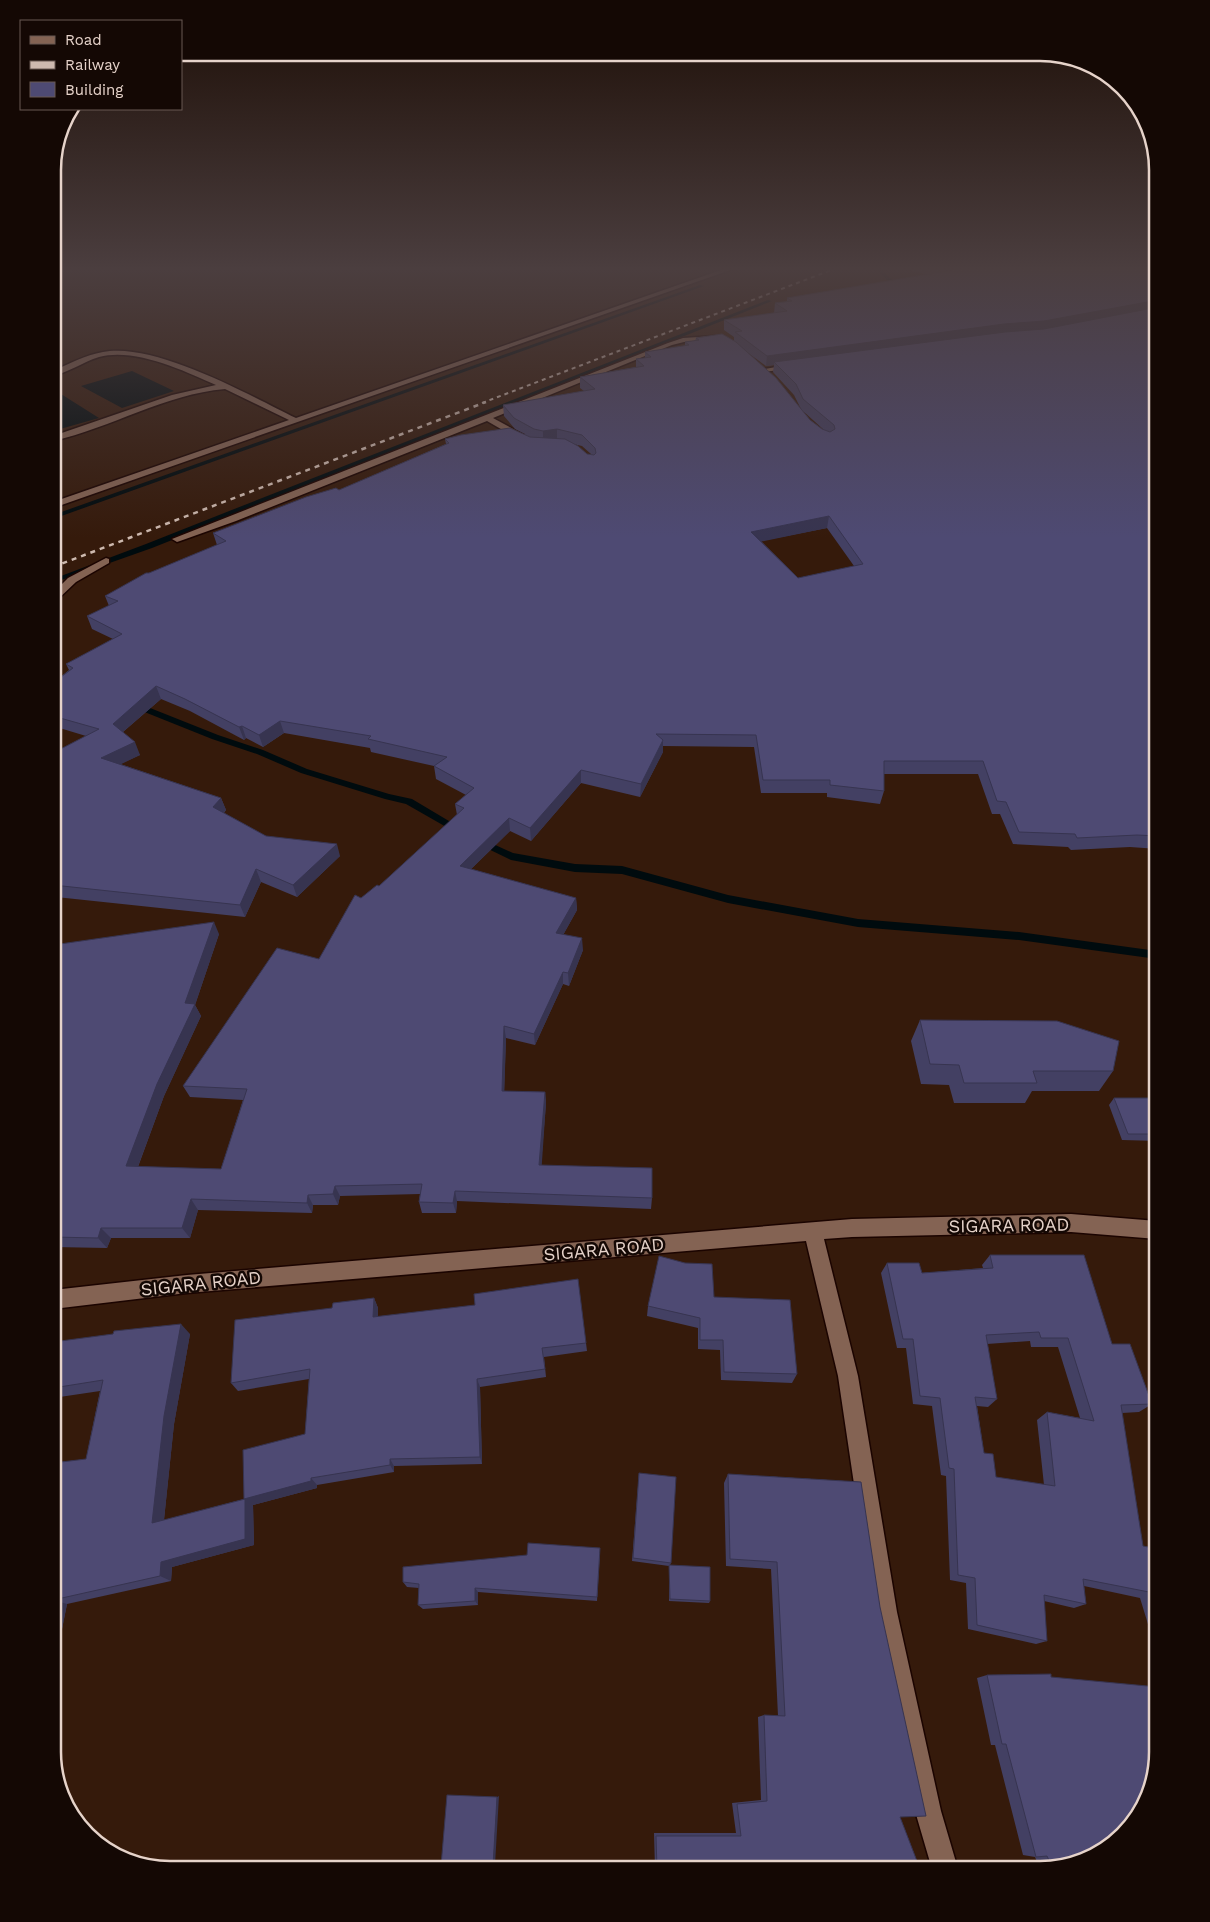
<svg xmlns="http://www.w3.org/2000/svg" width="1210" height="1922" font-family="'Work Sans',sans-serif">
  <rect width="100%" height="100%" fill="#351a0b"/>
  <!-- water -->
  <path fill="#000b0e" d="M 132,371 L 174,391 L 122,408 L 81,386 Z
    M 53,389 L 99,418 L 53,431 Z"/>
  <g fill="none" stroke-linecap="round" stroke-linejoin="round">
    <!-- stream -->
    <path fill="#000b0e" fill-rule="evenodd" d="M 876,269 L 882,269 L 881,270 L 903,290 L 903,292 L 899,292 Z
      M 700,285 L 704,286 L 53,519 L 53,515 Z
      M 768,300 L 772,301 L 152,548 L 53,583 L 53,579 L 146,544 L 257,500 Z
      M 135,702 L 218,735 L 263,750 L 307,769 L 389,794 L 412,799 L 464,830 L 459,833 L 455,832 L 406,804 L 385,799 L 301,773 L 257,754 L 212,739 L 132,707 L 131,705 Z
      M 480,838 L 513,853 L 575,864 L 622,866 L 728,895 L 858,919 L 1019,932 L 1157,951 L 1157,959 L 1019,940 L 858,927 L 728,903 L 622,874 L 575,872 L 511,860 L 476,843 L 475,841 Z"/>
    <!-- service casing -->
    <g stroke="#1b0400" stroke-width="3">
      <path id="service" d="M 724,269 L 733,269 L 53,508 L 53,502 L 289,420 L 225,389 C 165,394 111,428 53,441 L 53,436 L 172,395 L 216,385 C 185,371 134,347 99,357 C 83,362 69,372 53,376 L 53,371 C 69,364 85,355 103,352 C 155,342 249,395 296,418 Z"/>
    </g>
    <!-- minor casing -->
    <g stroke="#1b0400" stroke-width="3">
      <path id="minor" d="M 715,336 L 718,338 L 717,339 L 684,342 L 672,345 L 493,418 L 526,436 L 526,440 L 520,440 L 487,421 L 236,521 L 180,541 L 177,542 L 172,539 L 668,343 L 683,338 Z
        M 793,364 L 797,366 L 796,368 L 763,372 L 759,370 Z
        M 106,558 L 109,559 L 109,563 L 76,582 L 57,600 L 53,601 L 53,593 L 68,578 Z
        M 1071,1214 L 1157,1221 L 1157,1239 L 1071,1232 L 852,1237 L 824,1239 L 858,1376 L 897,1612 L 941,1811 L 958,1869 L 932,1869 L 915,1811 L 873,1612 L 838,1376 L 806,1241 L 187,1293 L 53,1309 L 53,1290 L 187,1275 L 852,1219 Z"/>
    </g>
    <!-- service -->
    <use href="#service" fill="#846353" fill-rule="evenodd"/>
    <!-- minor -->
    <use href="#minor" fill="#846353" fill-rule="evenodd"/>
    <!-- rail-far1 -->
    <path stroke="#cdb9af" stroke-width="2" stroke-dasharray="4 4" stroke-linecap="butt" d="M 482,403 L 834,269"/>
    <!-- rail -->
    <path stroke="#cdb9af" stroke-width="2.5" stroke-dasharray="5 5" stroke-linecap="butt" d="M 53,567 L 486,402"/>
  </g>
  <!-- wall -->
  <path fill="#434063" fill-rule="evenodd" d="M 905,269 L 1158,269 L 1158,849 L 1130,847 L 1071,850 L 1068,847 L 1013,844 L 1000,814 L 992,814 L 978,774 L 884,774 L 884,791 L 880,804 L 827,797 L 827,793 L 761,793 L 754,747 L 663,746 L 663,752 L 640,797 L 581,783 L 531,841 L 510,831 L 471,869 L 576,898 L 577,910 L 563,935 L 583,950 L 569,986 L 563,984 L 535,1045 L 506,1038 L 504,1091 L 545,1092 L 546,1103 L 541,1165 L 652,1198 L 651,1209 L 457,1201 L 456,1213 L 422,1213 L 419,1202 L 420,1194 L 340,1196 L 338,1205 L 313,1205 L 312,1213 L 198,1210 L 190,1238 L 111,1238 L 107,1248 L 53,1247 L 53,945 L 219,934 L 195,1005 L 201,1016 L 164,1096 L 138,1167 L 221,1169 L 243,1100 L 190,1097 L 183,1086 L 319,959 L 361,898 L 379,886 L 457,815 L 455,804 L 466,795 L 436,779 L 434,766 L 371,752 L 370,748 L 284,733 L 263,747 L 246,738 L 244,740 L 190,711 L 161,699 L 123,732 L 140,755 L 120,764 L 221,798 L 226,810 L 224,813 L 266,836 L 340,856 L 297,897 L 261,882 L 245,917 L 56,897 L 53,901 L 53,753 L 86,736 L 53,726 L 53,683 L 69,670 L 66,664 L 113,639 L 92,629 L 87,616 L 109,606 L 105,596 L 149,573 L 217,545 L 213,533 L 339,490 L 446,444 L 445,439 L 525,434 L 515,429 L 504,416 L 503,405 L 584,391 L 580,388 L 580,377 L 636,367 L 636,359 L 645,358 L 645,352 L 685,346 L 685,342 L 695,341 L 696,338 L 734,341 L 734,337 L 724,330 L 724,320 L 774,313 L 775,303 L 787,302 L 787,298 L 929,275 ZM 744,350 L 766,366 L 774,365 L 773,372 L 794,395 L 801,409 ZM 803,411 L 824,430 L 822,429 L 810,420 ZM 573,444 L 582,446 L 591,454 L 587,454 ZM 827,528 L 854,566 L 798,578 L 761,541 Z
    M 920,1020 L 1113,1071 L 1099,1091 L 1032,1091 L 1025,1103 L 954,1103 L 949,1085 L 921,1084 L 911,1041 Z
    M 1114,1098 L 1158,1098 L 1158,1141 L 1122,1140 L 1109,1105 Z
    M 990,1255 L 1112,1344 L 1152,1404 L 1139,1412 L 1122,1413 L 1143,1546 L 1158,1549 L 1158,1657 L 1140,1598 L 1084,1586 L 1086,1604 L 1074,1608 L 1044,1601 L 1047,1641 L 1036,1644 L 968,1629 L 966,1583 L 950,1580 L 946,1476 L 941,1475 L 932,1406 L 913,1404 L 906,1348 L 897,1348 L 881,1273 L 887,1263 L 922,1273 L 983,1268 L 982,1265 ZM 1030,1341 L 1031,1347 L 1058,1347 L 1080,1418 L 1047,1412 L 1037,1420 L 1044,1485 L 996,1477 L 984,1453 L 977,1406 L 988,1407 L 997,1399 L 987,1344 Z
    M 714,1297 L 797,1374 L 792,1383 L 721,1380 L 720,1350 L 698,1349 L 698,1328 L 647,1316 L 648,1306 Z
    M 374,1298 L 378,1308 L 378,1317 L 586,1343 L 587,1351 L 544,1357 L 546,1377 L 480,1387 L 482,1464 L 394,1466 L 394,1472 L 317,1485 L 317,1488 L 253,1505 L 254,1545 L 172,1567 L 171,1581 L 67,1604 L 60,1639 L 54,1640 L 53,1646 L 53,1463 L 86,1459 L 100,1391 L 53,1398 L 53,1342 L 190,1334 L 174,1424 L 164,1520 L 244,1499 L 305,1434 L 309,1379 L 238,1391 L 231,1383 L 332,1308 Z
    M 639,1473 L 671,1563 L 670,1565 L 710,1601 L 709,1603 L 669,1601 L 669,1566 L 632,1561 Z
    M 728,1474 L 861,1482 L 900,1817 L 920,1869 L 655,1869 L 654,1833 L 736,1833 L 732,1803 L 761,1800 L 758,1717 L 764,1715 L 778,1716 L 771,1569 L 726,1566 L 724,1483 Z
    M 600,1553 L 597,1601 L 478,1592 L 478,1605 L 423,1609 L 418,1605 L 419,1588 L 407,1587 L 403,1582 Z
    M 987,1675 L 1051,1677 L 1092,1857 L 1040,1869 L 1035,1857 L 1023,1855 L 995,1745 L 991,1745 L 977,1678 Z"/>
  <!-- shaded-wall -->
  <path fill="#373450" d="M 1158,300 L 1158,307 L 1157,309 L 1041,331 L 774,362 L 774,365 L 766,366 L 767,356 Z
    M 1158,418 L 1158,426 L 1146,431 L 1150,420 Z
    M 557,429 L 557,440 L 543,442 L 543,431 Z
    M 829,516 L 827,528 L 750,544 L 751,532 Z
    M 156,686 L 161,699 L 118,736 L 113,724 Z
    M 280,721 L 284,733 L 263,747 L 259,735 Z
    M 242,726 L 246,738 L 244,740 L 239,727 Z
    M 663,740 L 663,752 L 640,797 L 641,784 Z
    M 135,742 L 140,755 L 107,771 L 101,758 Z
    M 581,770 L 581,783 L 531,841 L 530,828 Z
    M 221,798 L 226,810 L 218,819 L 213,807 Z
    M 509,818 L 510,831 L 462,878 L 460,866 Z
    M 337,844 L 340,856 L 297,897 L 293,885 Z
    M 256,869 L 261,882 L 245,917 L 240,905 Z
    M 53,892 L 56,897 L 53,901 Z
    M 576,898 L 577,910 L 557,946 L 556,933 Z
    M 214,922 L 219,934 L 195,1005 L 201,1016 L 164,1096 L 134,1177 L 126,1166 Z
    M 582,938 L 583,950 L 569,986 L 568,973 Z
    M 563,972 L 563,984 L 535,1045 L 534,1034 Z
    M 504,1026 L 506,1038 L 504,1102 L 502,1091 Z
    M 545,1092 L 546,1103 L 541,1176 L 539,1165 Z
    M 335,1186 L 340,1196 L 338,1205 L 333,1194 Z
    M 455,1191 L 457,1201 L 456,1213 L 453,1203 Z
    M 308,1195 L 313,1205 L 312,1213 L 307,1203 Z
    M 191,1199 L 198,1210 L 190,1238 L 182,1228 Z
    M 101,1228 L 111,1238 L 107,1248 L 98,1238 Z
    M 374,1298 L 378,1308 L 378,1326 L 373,1317 Z
    M 181,1324 L 190,1334 L 174,1424 L 163,1529 L 152,1523 L 164,1416 Z
    M 477,1379 L 480,1387 L 482,1464 L 480,1457 Z
    M 390,1459 L 394,1466 L 394,1472 L 390,1465 Z
    M 311,1478 L 317,1485 L 317,1488 L 253,1505 L 254,1545 L 172,1567 L 171,1581 L 160,1576 L 161,1562 L 244,1499 Z
    M 475,1588 L 478,1592 L 478,1605 L 475,1601 Z
    M 53,1600 L 67,1604 L 60,1639 L 53,1638 Z
    M 499,1796 L 495,1865 L 493,1866 L 497,1797 Z"/>
  <!-- building -->
  <path fill="#4e4a73" stroke="#373450" fill-rule="evenodd" d="M 947,269 L 1158,269 L 1158,300 L 1044,321 L 1004,324 L 767,356 L 735,332 L 742,331 L 724,320 L 787,311 L 775,303 L 792,301 L 787,298 L 953,270 Z
    M 1158,307 L 1158,418 L 1150,420 L 1149,423 L 1154,426 L 1158,425 L 1158,836 L 1137,835 L 1077,838 L 1075,834 L 1019,832 L 1006,802 L 997,801 L 983,761 L 884,761 L 884,791 L 830,785 L 830,780 L 763,780 L 756,735 L 656,734 L 663,740 L 641,784 L 581,770 L 530,828 L 509,818 L 460,866 L 576,898 L 556,933 L 582,938 L 568,973 L 563,972 L 534,1034 L 504,1026 L 502,1091 L 545,1092 L 539,1165 L 652,1168 L 652,1198 L 455,1191 L 453,1203 L 419,1202 L 422,1184 L 335,1186 L 333,1194 L 308,1195 L 307,1203 L 191,1199 L 182,1228 L 101,1228 L 98,1238 L 53,1237 L 53,945 L 214,922 L 185,1003 L 195,1004 L 157,1084 L 126,1166 L 221,1169 L 247,1089 L 183,1086 L 277,948 L 319,959 L 355,895 L 361,898 L 377,885 L 379,886 L 464,808 L 455,804 L 474,788 L 434,766 L 447,757 L 368,739 L 371,736 L 280,721 L 259,735 L 242,726 L 239,727 L 185,699 L 156,686 L 113,724 L 135,742 L 101,758 L 221,798 L 213,807 L 266,836 L 337,844 L 293,885 L 256,869 L 240,905 L 53,885 L 53,753 L 99,729 L 53,716 L 53,683 L 73,668 L 66,664 L 122,634 L 87,616 L 118,601 L 105,596 L 146,573 L 149,573 L 226,541 L 213,533 L 306,497 L 336,488 L 339,490 L 449,443 L 445,439 L 461,435 L 510,428 L 530,437 L 565,439 L 578,446 L 587,454 L 594,455 L 596,453 L 595,448 L 582,435 L 557,429 L 543,431 L 534,429 L 514,418 L 503,405 L 595,389 L 580,377 L 644,366 L 636,359 L 651,357 L 645,352 L 689,345 L 685,342 L 699,340 L 696,338 L 722,334 L 736,342 L 776,378 L 810,420 L 822,429 L 830,432 L 835,429 L 834,425 L 803,399 L 796,384 L 774,362 L 1005,332 L 1044,329 ZM 829,516 L 863,564 L 798,578 L 751,532 Z
    M 920,1020 L 1057,1021 L 1119,1041 L 1113,1071 L 1033,1071 L 1037,1083 L 964,1083 L 959,1065 L 930,1064 Z
    M 1114,1098 L 1158,1098 L 1158,1134 L 1128,1134 Z
    M 990,1255 L 1084,1255 L 1112,1344 L 1130,1344 L 1152,1404 L 1121,1405 L 1143,1546 L 1158,1549 L 1158,1605 L 1154,1593 L 1083,1579 L 1086,1604 L 1044,1595 L 1047,1641 L 977,1625 L 975,1578 L 958,1575 L 954,1469 L 949,1468 L 940,1398 L 920,1396 L 913,1339 L 903,1339 L 887,1263 L 919,1263 L 922,1273 L 993,1268 ZM 1039,1332 L 1041,1338 L 1068,1338 L 1094,1421 L 1047,1412 L 1055,1486 L 996,1477 L 993,1454 L 984,1453 L 975,1397 L 997,1399 L 986,1335 Z
    M 659,1256 L 685,1263 L 712,1264 L 714,1297 L 790,1300 L 797,1374 L 724,1372 L 723,1340 L 700,1340 L 700,1318 L 648,1306 Z
    M 578,1279 L 586,1343 L 542,1348 L 545,1369 L 477,1379 L 480,1457 L 390,1459 L 390,1465 L 311,1478 L 311,1481 L 244,1499 L 243,1450 L 305,1434 L 310,1369 L 231,1383 L 235,1320 L 332,1308 L 333,1303 L 374,1298 L 373,1317 L 475,1305 L 474,1294 Z
    M 181,1324 L 164,1416 L 152,1523 L 245,1499 L 245,1539 L 161,1562 L 160,1576 L 53,1600 L 53,1602 L 53,1463 L 86,1459 L 103,1380 L 53,1388 L 53,1342 L 113,1334 L 114,1331 Z
    M 639,1473 L 676,1477 L 671,1563 L 633,1558 Z
    M 728,1474 L 861,1482 L 880,1607 L 926,1816 L 900,1817 L 920,1869 L 657,1869 L 656,1836 L 741,1836 L 737,1804 L 767,1801 L 764,1715 L 785,1716 L 777,1562 L 730,1559 Z
    M 528,1543 L 600,1548 L 597,1597 L 475,1588 L 475,1601 L 418,1605 L 419,1584 L 403,1582 L 403,1567 L 527,1555 Z
    M 669,1565 L 710,1567 L 710,1601 L 670,1599 Z
    M 1051,1674 L 1051,1677 L 1158,1687 L 1158,1752 L 1138,1817 L 1092,1857 L 1052,1867 L 1047,1856 L 1036,1857 L 1006,1744 L 1002,1744 L 987,1675 Z
    M 447,1795 L 497,1797 L 493,1866 L 441,1866 Z"/>
  <!-- sky -->
  <linearGradient id="sky" x2="0" y2="1"><stop stop-color="#1d0e06"/><stop offset="0.5" stop-color="#4b3e3f"/><stop offset="1" stop-color="#4b3e3f" stop-opacity="0"/></linearGradient>
  <rect width="1210" height="538" fill="url(#sky)"/>
  <g text-anchor="middle" dominant-baseline="central" stroke-width="5" stroke-linejoin="round" paint-order="stroke">
    <!-- near-street labels -->
    <g font-size="18" fill="#e6d3ca" stroke="#140804">
      <text transform="translate(1009 1225) rotate(-1)">SIGARA ROAD</text>
      <text transform="translate(604 1249) rotate(-5)">SIGARA ROAD</text>
      <text transform="translate(201 1283) rotate(-6)">SIGARA ROAD</text>
    </g>
  </g>
  <!-- crop -->
  <path d="M0 0H1210V1922H0ZM170 61H1040A109 109 0 0 1 1149 170V1752A109 109 0 0 1 1040 1861H170A109 109 0 0 1 61 1752V170A109 109 0 0 1 170 61Z" fill="#140804" fill-rule="evenodd"/>
  <path fill="none" stroke="#e6d3ca" stroke-width="2.5" d="M170 61H1040A109 109 0 0 1 1149 170V1752A109 109 0 0 1 1040 1861H170A109 109 0 0 1 61 1752V170A109 109 0 0 1 170 61Z"/>
  <!-- legend -->
  <rect x="20" y="20" width="162" height="90" fill="#140804" stroke="#685953"/>
  <rect x="30" y="36" width="25" height="8" fill="#846353" stroke="#685953"/>
  <text x="65" y="45" font-size="15" fill="#e6d3ca">Road</text>
  <rect x="30" y="61" width="25" height="8" fill="#cdb9af" stroke="#685953"/>
  <text x="65" y="70" font-size="15" fill="#e6d3ca">Railway</text>
  <rect x="30" y="82" width="25" height="15" fill="#4e4a73" stroke="#685953"/>
  <text x="65" y="95" font-size="15" fill="#e6d3ca">Building</text>
</svg>
